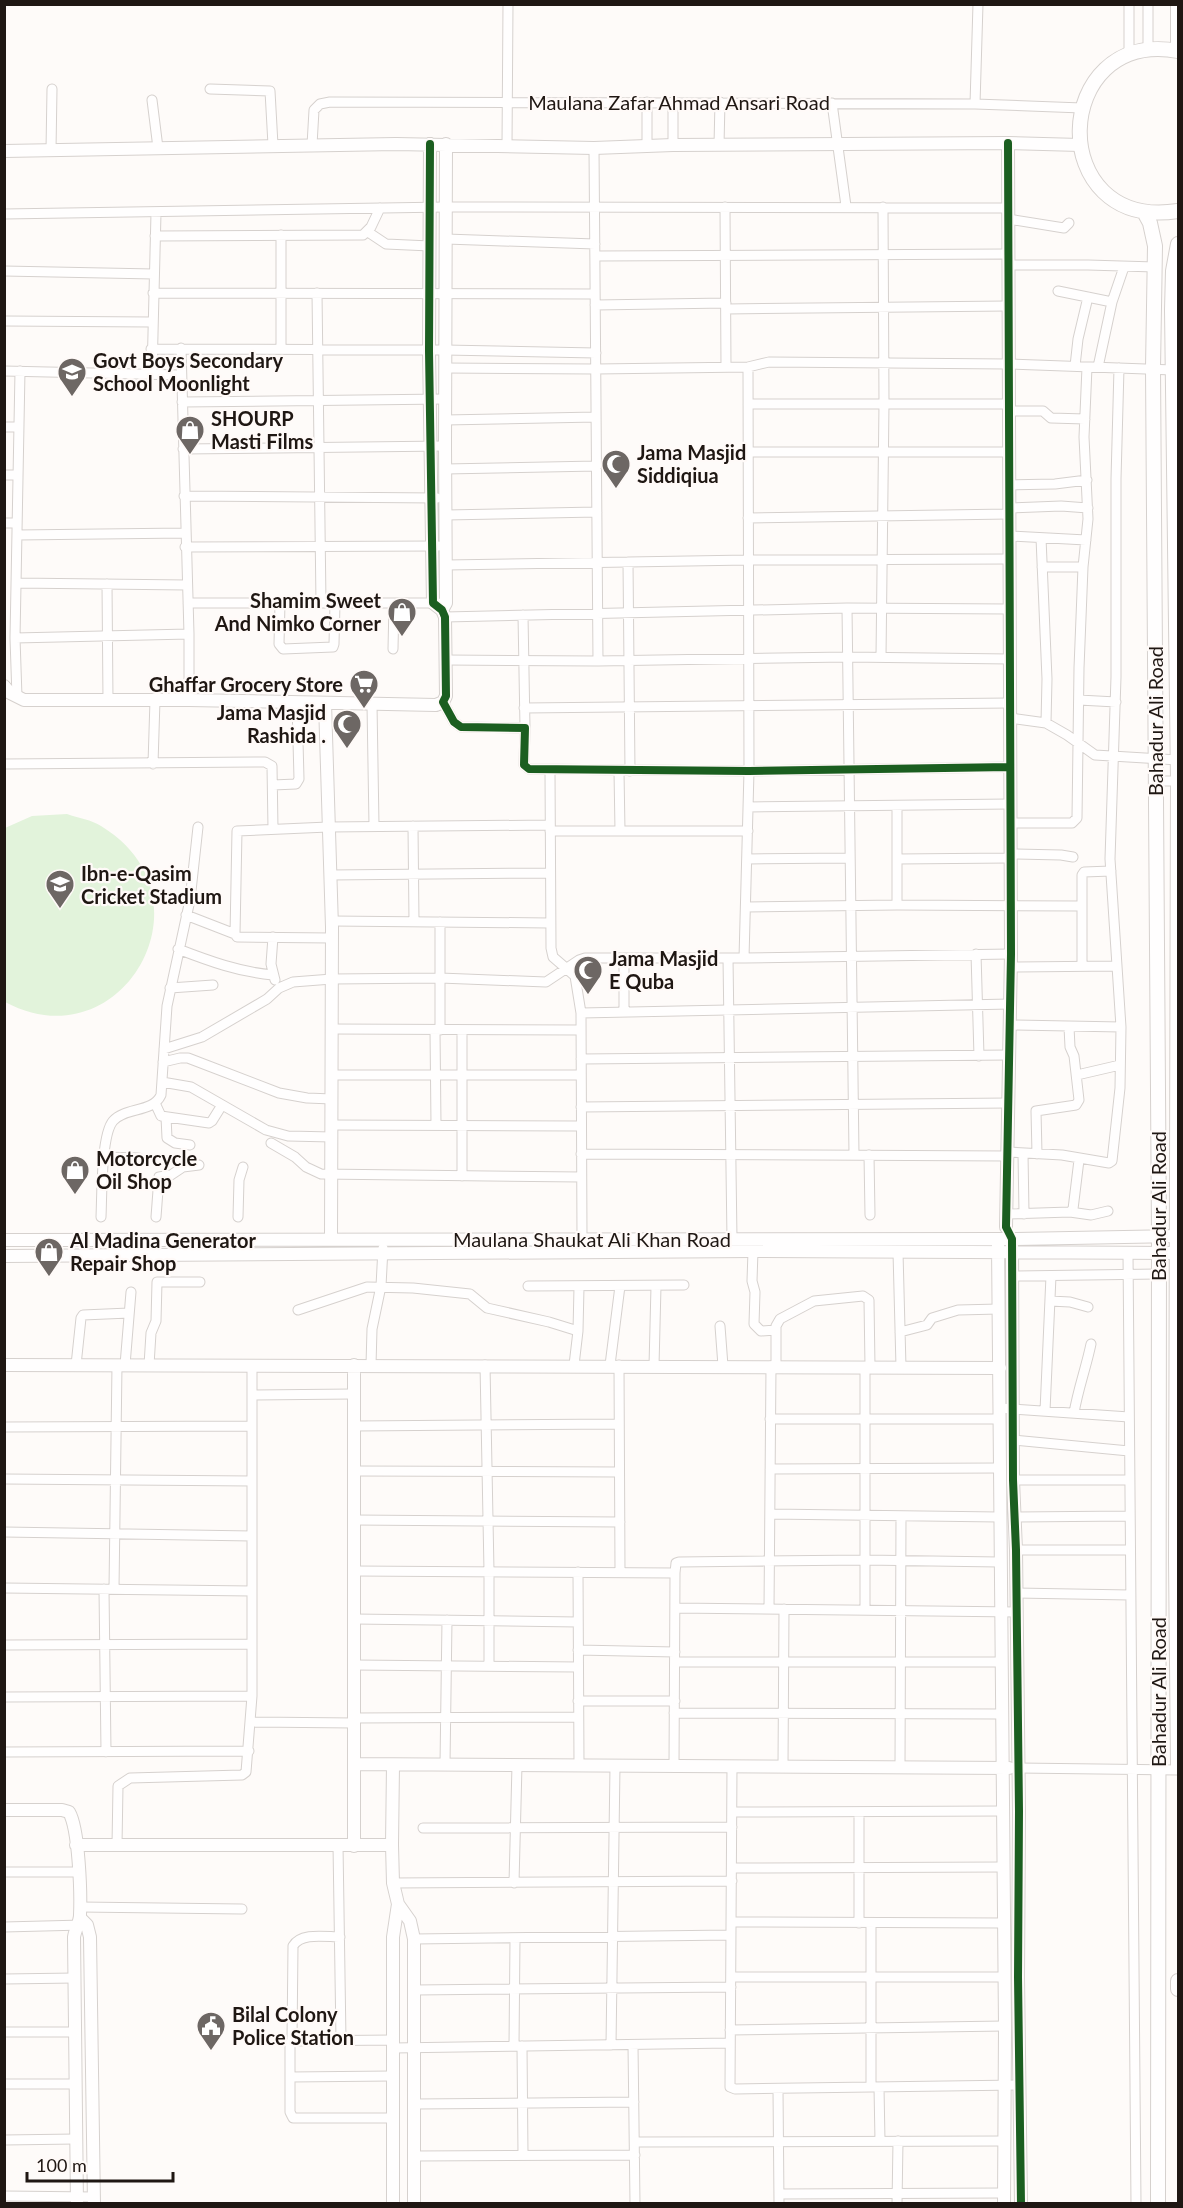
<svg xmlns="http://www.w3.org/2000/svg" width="1183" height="2208" font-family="Lato,sans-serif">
  <rect width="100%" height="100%" fill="#fefbf9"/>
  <!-- park -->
  <path fill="#e2f3db" d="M 67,814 C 78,818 92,820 101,826 C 218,897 122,1065 5,1002 L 5,828 L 32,816 Z"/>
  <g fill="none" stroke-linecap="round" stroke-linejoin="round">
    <!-- street casing -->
    <g stroke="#d6d1ce" stroke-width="11">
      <path id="street" d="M 1129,4 L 1129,55
        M 1148,50 L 1148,4
        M 210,89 L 270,91 L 273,145
        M 152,100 L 158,148
        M 647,102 L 647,146
        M 673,102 L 673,145
        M 832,103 L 846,206
        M 975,104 L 978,4
        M 312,145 L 314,110 L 320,104 L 330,102 L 975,104 L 1082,108
        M 507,145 L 508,4
        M 719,145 L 720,102
        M 594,148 L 598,661
        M 51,150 L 52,89
        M 725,207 L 726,367
        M 4,214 L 446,207 L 1008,208
        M 1008,219 L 1064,228 L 1069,223
        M 368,232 L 386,244 L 430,246
        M 155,236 L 363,235 L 371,227 L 380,208
        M 446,239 L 595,244
        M 595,256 L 1008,254
        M 1008,265 L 1088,265 L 1155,267
        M 4,271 L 154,274
        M 1058,291 L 1112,302
        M 153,293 L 595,294
        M 317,293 L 321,603
        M 595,305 L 726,303
        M 726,309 L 1008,306
        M 4,321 L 152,322
        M 181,348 L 189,634 L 189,700
        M 151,349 L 445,350 L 596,353
        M 281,349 L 281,235
        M 1075,366 L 1078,339 L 1088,297
        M 1098,367 L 1112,302 L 1124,267
        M 445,368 L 596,369 L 748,367 L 769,362 L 1008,364 L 1173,370
        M 4,371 L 181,375
        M 152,374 L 156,213
        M 182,402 L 445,399
        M 748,404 L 1008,404
        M 1009,411 L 1043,411 L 1051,418 L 1085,419
        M 445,420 L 596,417
        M 4,427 L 19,427
        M 183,449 L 445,446
        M 748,452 L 1009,452
        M 445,469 L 597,466
        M 4,475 L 18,475
        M 1009,485 L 1055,484 L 1087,480
        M 184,496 L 437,498
        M 1009,508 L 1061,506 L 1088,508
        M 446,515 L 597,512
        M 748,518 L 1009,514
        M 4,523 L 17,523
        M 17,535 L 185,533
        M 1009,536 L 1086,540
        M 1041,538 L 1047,679 L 1046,723
        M 185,547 L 438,546
        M 628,562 L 630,771
        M 446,565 L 748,560 L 1009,559
        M 1042,567 L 1083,567
        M 16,583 L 187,585
        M 107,584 L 108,701
        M 188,603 L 438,603
        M 280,603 L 279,644 L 283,649 L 333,647 L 334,644 L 335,603
        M 847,608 L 854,1155
        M 523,615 L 525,728
        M 445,617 L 847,608 L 1009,609
        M 15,638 L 189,634
        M 393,649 L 394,603
        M 881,657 L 884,403 L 883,207
        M 446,660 L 598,661 L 847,657 L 1010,659
        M 17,697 L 15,638 L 20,371
        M 1079,700 L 1116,702
        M 443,702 L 454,722 L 461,727 L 525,728 L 524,765 L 529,769 L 749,771 L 1010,767
        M 372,704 L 374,826
        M 524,708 L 1010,703
        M 1010,718 L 1046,723 L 1067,735 L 1095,755 L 1178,760
        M 4,764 L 265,762 L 272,766 L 273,829
        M 153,764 L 155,700
        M 550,771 L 551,948 L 553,957 L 575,976 L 581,1013 L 582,1238
        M 619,771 L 620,831
        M 1156,781 L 1178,781
        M 273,785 L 296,784 L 299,779 L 297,703
        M 748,807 L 1010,804
        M 1010,823 L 1072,823 L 1077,818 L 1079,668 L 1083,567 L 1088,519 L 1084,437 L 1087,367
        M 413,826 L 414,922
        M 550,831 L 748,831
        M 1010,854 L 1061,855 L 1073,857
        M 747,859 L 849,858
        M 897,859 L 1010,858
        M 330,875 L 549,873
        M 897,905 L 897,806
        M 746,907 L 897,905 L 1082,906
        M 186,915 L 235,934
        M 332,921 L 549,923
        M 273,937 L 271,964 L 275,980
        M 332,938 L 237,937 L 235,934 L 237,831 L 328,827 L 550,825
        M 178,949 C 209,961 239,972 273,975
        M 976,954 L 979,1056
        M 624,958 L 624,1012
        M 728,958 L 732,1239
        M 744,958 L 749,771 L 748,367
        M 1082,966 L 1082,875 L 1084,872 L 1111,871
        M 1011,967 L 1117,966
        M 170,988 L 213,985
        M 581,1013 L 1010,1004
        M 1010,1025 L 1121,1027
        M 332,1029 L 581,1030
        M 435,1030 L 436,1125
        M 440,1030 L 440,922
        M 164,1049 L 202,1037 L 267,999 L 279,988 L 293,982 L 332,979 L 440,978 L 546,982 L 579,960 L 585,958 L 744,958 L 1011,954
        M 581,1059 L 1009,1055
        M 163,1062 L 180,1058 L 188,1058 L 279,1093 L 307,1098 L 332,1099
        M 332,1075 L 581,1075
        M 1077,1075 L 1120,1065
        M 162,1082 L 191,1087 L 266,1130 L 288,1136 L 332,1137
        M 155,1103 L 161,1116 L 209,1123 L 212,1121 L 222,1105
        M 581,1107 L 1009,1103
        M 166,1117 L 167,1138 L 175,1143 L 190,1145
        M 332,1125 L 581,1126
        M 271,1143 L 295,1157 L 306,1167 L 321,1174 L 581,1177
        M 1009,1152 L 1062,1155 L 1109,1163 L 1112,1161 L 1120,1088 L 1121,1027 L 1110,859 L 1116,677 L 1116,479 L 1119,368
        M 1023,1153 L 1024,1214
        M 581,1154 L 1009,1156
        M 1037,1154 L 1036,1111 L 1076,1105 L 1079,1100 L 1074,1056 L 1070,1047 L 1069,1027
        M 869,1155 L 870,1215
        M 104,1157 L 139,1158
        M 462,1176 L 462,1030
        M 1070,1212 L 1091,1215 L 1108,1211
        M 1007,1214 L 1070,1212 L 1073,1209 L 1079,1160
        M 101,1217 C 102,1197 101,1135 113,1121 C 125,1107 153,1113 161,1095 L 167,1006 L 190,900 L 198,827
        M 156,1217 L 159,1177 L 171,1175 L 183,1167 L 199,1165
        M 238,1217 L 239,1180 L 243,1167
        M 753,1251 L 752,1281 L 755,1292 L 754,1324 L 761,1331 L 776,1330
        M 898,1252 L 901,1367
        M 1128,1253 L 1136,2204
        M 1012,1276 L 1158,1274
        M 528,1286 L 684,1285
        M 1050,1301 L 1070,1302 L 1088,1307
        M 298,1310 L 367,1287 L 413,1288 L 470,1294 L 487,1308 L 549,1322 L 578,1331
        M 720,1326 L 723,1366
        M 900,1332 L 927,1325 L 932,1318 L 958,1310 L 999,1309
        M 76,1365 L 81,1318 L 83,1315 L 129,1313
        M 125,1365 L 131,1292
        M 149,1365 L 151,1333 L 156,1321 L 157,1282 L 200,1282
        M 371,1365 L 372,1329 L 381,1286 L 383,1248
        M 485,1365 L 489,1571 L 489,1666
        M 574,1365 L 578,1331 L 579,1287
        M 610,1365 L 620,1286
        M 619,1365 L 620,1572
        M 654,1366 L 656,1286
        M 776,1366 L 776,1326 L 780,1319 L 814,1301 L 863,1296 L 869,1300 L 870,1367
        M 252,1395 L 353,1394
        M 999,1408 L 1129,1417
        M 1045,1411 L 1051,1276
        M 1074,1413 C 1078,1389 1086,1368 1091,1344
        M 770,1419 L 1000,1419
        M 354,1426 L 619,1424
        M 4,1427 L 251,1426
        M 1013,1440 L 1129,1451
        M 770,1469 L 999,1468
        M 354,1471 L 619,1472
        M 4,1479 L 252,1481
        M 1013,1480 L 1130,1480
        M 770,1514 L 999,1517
        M 1015,1517 L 1129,1516
        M 354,1520 L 620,1522
        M 4,1532 L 252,1536
        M 1016,1550 L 1130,1550
        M 354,1571 L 675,1573
        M 578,1572 L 579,1765
        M 4,1588 L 252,1591
        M 104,1589 L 106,1752
        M 114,1589 L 117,1365
        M 1016,1593 L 1130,1595
        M 675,1608 L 1017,1612
        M 769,1609 L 771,1366
        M 865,1610 L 865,1367
        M 354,1619 L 578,1622
        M 4,1645 L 252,1644
        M 578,1650 L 675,1652
        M 675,1662 L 1001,1662
        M 354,1665 L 578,1667
        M 4,1697 L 252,1696
        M 578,1701 L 675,1701
        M 674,1713 L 1002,1714
        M 354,1718 L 578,1717
        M 250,1722 L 354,1723
        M 4,1752 L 249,1751
        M 445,1764 L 447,1620
        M 674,1766 L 675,1573 L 676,1563 L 679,1562 L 865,1560 L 999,1562
        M 732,1766 L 730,2087 L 735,2089 L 1019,2085
        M 783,1766 L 784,1609
        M 900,1767 L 901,1516
        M 1019,1768 L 1178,1770
        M 732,1812 L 1003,1811
        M 423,1828 L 732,1827
        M 117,1845 L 118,1786 L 130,1778 L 242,1775 L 246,1772 L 252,1696 L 252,1365
        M 338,1845 L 341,2040
        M 732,1868 L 1004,1867
        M 4,1872 L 78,1872
        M 393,1883 L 732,1881
        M 514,1883 L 517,1765
        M 80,1907 L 242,1909
        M 731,1922 L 1003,1923
        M 859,1923 L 859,1812
        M 4,1927 L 83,1925
        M 414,1939 L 731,1935
        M 731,1977 L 1004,1977
        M 4,1979 L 75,1978
        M 415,1990 L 731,1987
        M 730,2030 L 1005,2026
        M 4,2032 L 76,2032
        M 292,2041 L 293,1946 C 301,1932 326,1937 340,1937
        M 611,2045 L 615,1766
        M 633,2045 L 635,2204
        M 514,2046 L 515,1938
        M 522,2046 L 523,2155
        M 393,2048 L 730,2043
        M 290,2077 L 392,2076
        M 4,2084 L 76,2084
        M 871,2087 L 871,1923
        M 879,2087 L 880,2141
        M 778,2089 L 779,2204
        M 414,2104 L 634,2102
        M 393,2118 L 293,2118 L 290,2112 L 290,2043 L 292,2041 L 393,2040
        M 4,2140 L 76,2139
        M 635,2142 L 1004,2141
        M 414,2156 L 635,2155
        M 779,2194 L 1004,2193
        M 4,2196 L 94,2197
        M 897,2204 L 898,2141"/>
    </g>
    <!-- secondary casing -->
    <g stroke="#d6d1ce" stroke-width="14">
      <path id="secondary" d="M 4,151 L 396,144 L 594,148 L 673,145 L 1008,143 L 1080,145
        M 442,610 L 446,603 L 445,446 L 446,144
        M 4,686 L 10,693 L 24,700 L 189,700 L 436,705 L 443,702 L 446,696 L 445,617 L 442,610 L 433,603 L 429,351 L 430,144
        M 325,703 L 332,927 L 331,1239
        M 1006,1227 L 1011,954 L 1008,143
        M 4,1240 L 1012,1239 L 1178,1236
        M 998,1245 L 1005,2026 L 1004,2204
        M 1012,1246 L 1013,1480 L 1016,1550 L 1019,1811 L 1018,1977 L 1021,2204
        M 4,1256 L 753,1251 L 1178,1253
        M 4,1365 L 1000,1368
        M 354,1365 L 354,1846
        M 354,1764 L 1009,1768
        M 393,1765 L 392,1845 L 393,1883 L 398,1904 L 393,1937 L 393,2204
        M 4,1810 L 62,1810 L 69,1812 C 79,1829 81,1893 80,1915 C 80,1922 75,1930 74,1937 L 77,2204
        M 76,1845 L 392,1845
        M 398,1904 L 410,1921 L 414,1939 L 414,2204
        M 80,1918 L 87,1925 L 90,1937 L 94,2204"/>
    </g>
    <!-- primary casing -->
    <g stroke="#d6d1ce" stroke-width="16">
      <path id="primary" d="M 1178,51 C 1050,28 1044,232 1178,211
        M 1178,51 L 1178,4
        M 1144,212 L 1150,223 L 1155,246 L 1153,368 L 1159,1235 L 1158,2204
        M 1178,244 L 1173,271 L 1172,310 L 1178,781 L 1176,1561 L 1178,1766
        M 1178,1981 L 1178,1989"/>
    </g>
    <!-- street -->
    <use href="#street" stroke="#fffefe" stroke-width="9"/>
    <!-- secondary -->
    <use href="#secondary" stroke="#fffefe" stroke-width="12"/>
    <!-- primary -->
    <use href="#primary" stroke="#fffefe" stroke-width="14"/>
    <!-- cycleway casing -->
    <g stroke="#fffaf8" stroke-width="11">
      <path id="cycleway" d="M 1008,143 L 1011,954 L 1006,1227 L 1012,1239 L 1013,1480 L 1016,1550 L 1019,1811 L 1018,1977 L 1021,2204
        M 430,144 L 429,351 L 433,603 L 442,610 L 445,617 L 446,696 L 443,702 L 454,722 L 461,727 L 525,728 L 524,765 L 529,769 L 749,771 L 1010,767"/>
    </g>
    <!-- cycleway -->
    <use href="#cycleway" stroke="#1b5e20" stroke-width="8"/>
  </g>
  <!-- icons -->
  <defs>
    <g id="school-pin" transform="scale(1.5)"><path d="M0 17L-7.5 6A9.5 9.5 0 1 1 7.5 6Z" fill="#6d6764" stroke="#fffaf8"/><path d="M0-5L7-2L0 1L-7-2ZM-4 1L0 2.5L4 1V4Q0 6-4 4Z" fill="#fff"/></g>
    <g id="shop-pin" transform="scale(1.5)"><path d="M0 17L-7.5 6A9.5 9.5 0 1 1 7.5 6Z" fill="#6d6764" stroke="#fffaf8"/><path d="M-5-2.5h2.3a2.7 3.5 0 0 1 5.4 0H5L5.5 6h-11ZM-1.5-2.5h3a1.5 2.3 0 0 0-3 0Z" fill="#fff"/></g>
    <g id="mosque-pin" transform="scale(1.5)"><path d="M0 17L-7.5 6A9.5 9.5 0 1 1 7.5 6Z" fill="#6d6764" stroke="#fffaf8"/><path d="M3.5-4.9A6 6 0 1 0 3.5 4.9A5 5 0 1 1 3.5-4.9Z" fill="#fff"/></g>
    <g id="supermarket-pin" transform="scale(1.5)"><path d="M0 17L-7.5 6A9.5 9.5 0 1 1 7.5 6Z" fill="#6d6764" stroke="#fffaf8"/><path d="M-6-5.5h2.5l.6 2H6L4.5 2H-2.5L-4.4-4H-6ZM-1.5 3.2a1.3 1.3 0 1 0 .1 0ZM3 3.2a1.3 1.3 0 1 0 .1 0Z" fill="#fff"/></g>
    <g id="civic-pin" transform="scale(1.5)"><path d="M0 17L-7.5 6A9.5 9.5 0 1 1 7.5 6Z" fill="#6d6764" stroke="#fffaf8"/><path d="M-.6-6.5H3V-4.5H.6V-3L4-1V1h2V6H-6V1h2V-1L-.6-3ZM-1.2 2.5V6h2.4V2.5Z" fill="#fff"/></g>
  </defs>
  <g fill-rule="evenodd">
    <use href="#school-pin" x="72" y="372"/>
    <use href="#shop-pin" x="190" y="430"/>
    <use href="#mosque-pin" x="616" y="464"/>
    <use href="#shop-pin" x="402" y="612"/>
    <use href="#supermarket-pin" x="364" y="684"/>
    <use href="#mosque-pin" x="347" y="724"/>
    <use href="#school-pin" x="60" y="884"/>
    <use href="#mosque-pin" x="588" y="970"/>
    <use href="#shop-pin" x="75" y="1170"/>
    <use href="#shop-pin" x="49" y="1252"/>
    <use href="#civic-pin" x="211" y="2026"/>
  </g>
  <g text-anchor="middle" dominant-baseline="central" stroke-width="4.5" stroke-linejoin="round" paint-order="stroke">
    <!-- street labels -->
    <g font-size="20" fill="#1f1713" stroke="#fffaf8">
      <text x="679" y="102">Maulana Zafar Ahmad Ansari Road</text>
      <text transform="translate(1155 721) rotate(-90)">Bahadur Ali Road</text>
      <text transform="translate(1158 1206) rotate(-90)">Bahadur Ali Road</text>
      <text x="592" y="1239">Maulana Shaukat Ali Khan Road</text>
      <text transform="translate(1158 1692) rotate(-90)">Bahadur Ali Road</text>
    </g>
    <!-- poi labels -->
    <g font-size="20" font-weight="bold" fill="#1f1713" stroke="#fffaf8" text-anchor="start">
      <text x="93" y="360">Govt Boys Secondary<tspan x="93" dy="23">School Moonlight</tspan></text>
      <text x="211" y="418">SHOURP<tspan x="211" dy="23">Masti Films</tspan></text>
      <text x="637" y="452">Jama Masjid<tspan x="637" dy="23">Siddiqiua</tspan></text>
      <text x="381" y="600" text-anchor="end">Shamim Sweet<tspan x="381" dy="23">And Nimko Corner</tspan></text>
      <text x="343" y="684" text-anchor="end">Ghaffar Grocery Store</text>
      <text x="326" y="712" text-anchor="end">Jama Masjid<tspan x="326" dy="23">Rashida .</tspan></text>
      <text x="81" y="873">Ibn-e-Qasim<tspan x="81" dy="23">Cricket Stadium</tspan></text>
      <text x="609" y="958">Jama Masjid<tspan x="609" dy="23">E Quba</tspan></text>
      <text x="96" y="1158">Motorcycle<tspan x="96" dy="23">Oil Shop</tspan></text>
      <text x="70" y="1240">Al Madina Generator<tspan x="70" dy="23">Repair Shop</tspan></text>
      <text x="232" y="2014">Bilal Colony<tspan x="232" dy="23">Police Station</tspan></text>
    </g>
  </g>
  <!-- border -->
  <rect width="1183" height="2208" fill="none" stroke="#1f1713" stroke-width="12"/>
  <!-- scale -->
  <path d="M27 2172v9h146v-9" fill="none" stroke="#1f1713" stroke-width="3"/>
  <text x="36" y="2172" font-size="18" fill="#1f1713" stroke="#fffaf8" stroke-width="4.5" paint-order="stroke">100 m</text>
</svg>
